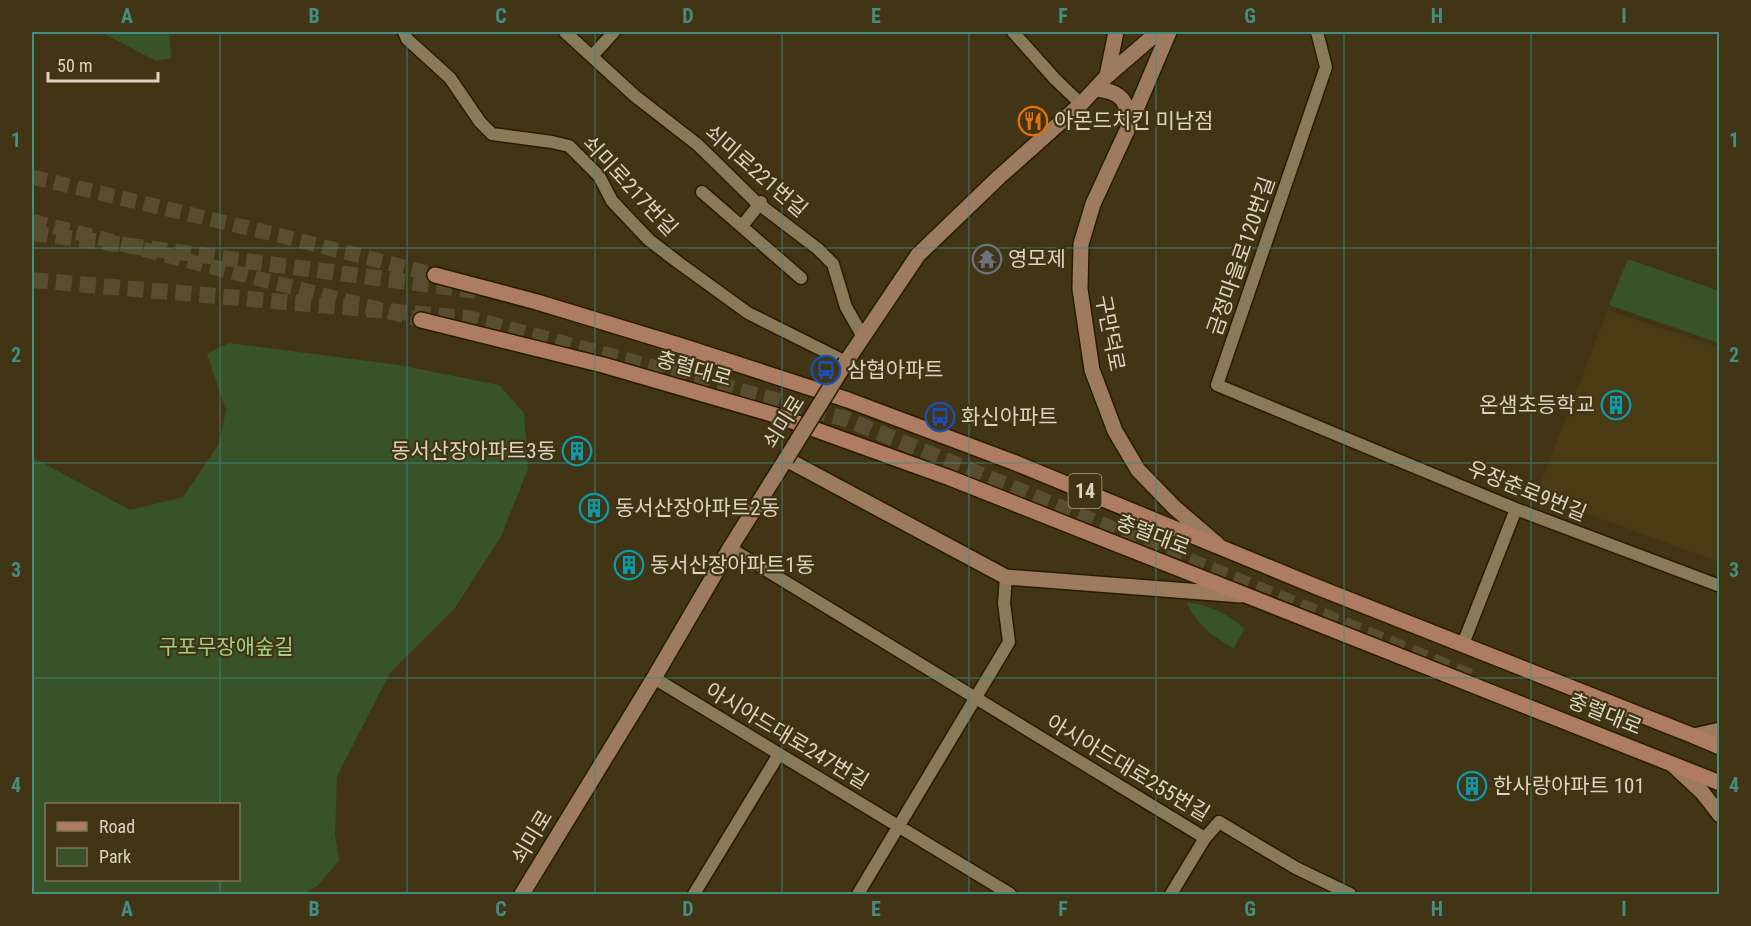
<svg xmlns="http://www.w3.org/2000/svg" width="1751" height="926" font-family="'Roboto Condensed','Noto Sans KR',sans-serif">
  <rect width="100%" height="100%" fill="#413516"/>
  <!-- built -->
  <path fill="#4b3b15" d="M 1608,310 L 1719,348 L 1719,562 L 1536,495 Z"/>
  <!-- green -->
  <path fill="#385329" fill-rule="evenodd" d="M 101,32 L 169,32 L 171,58 L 156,61 Z
    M 1628,259 L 1719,291 L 1719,343 L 1609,305 Z
    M 229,343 L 399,365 L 499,385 L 524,413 L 528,469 L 501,536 L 455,608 L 390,673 L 337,776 L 335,834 L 339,861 L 317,886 L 303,894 L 32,894 L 32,457 L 130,510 L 183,497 L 219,444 L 226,410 L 207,354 ZM 46,804 L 238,804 L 238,880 L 46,880 Z
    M 1187,603 C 1208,604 1229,614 1244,629 L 1234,648 C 1213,637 1197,625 1187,603 Z"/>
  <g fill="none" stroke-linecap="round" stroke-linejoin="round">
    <!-- primary-tunnel -->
    <path stroke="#584d30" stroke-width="15" stroke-dasharray="15 8" stroke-linecap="butt" d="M 32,177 L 282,236 L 435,275
      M 32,221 L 421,320"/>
    <!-- trunk-tunnel -->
    <path stroke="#584d30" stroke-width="16" stroke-dasharray="16 8" stroke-linecap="butt" d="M 32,233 L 477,291
      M 32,280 L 468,318 L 846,419 L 1476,679"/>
    <!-- minor casing -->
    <g stroke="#281c00" stroke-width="15">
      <path id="minor" d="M 404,32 L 407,39 L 450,78 L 480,122 L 492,134 L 552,142 L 569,146 L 599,176 L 612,201 L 649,240 L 679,263 L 748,313 L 846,362
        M 565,32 L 635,96 L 698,145 L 755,201 L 818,249 L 833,264 L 846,307 L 863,337
        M 1013,32 L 1055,79 L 1081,104
        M 1317,32 L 1326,67 L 1217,385 L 1516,509 L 1720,586
        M 592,56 L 614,32
        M 702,192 L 801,278
        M 742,226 L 761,202
        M 730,548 L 1205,838
        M 1463,644 L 1516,509
        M 654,678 L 1010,894
        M 694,894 L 779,754
        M 858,894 L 1009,642 L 1004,603 L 1006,577
        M 1171,894 L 1205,838 L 1219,822 L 1296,868 L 1350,894"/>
    </g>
    <!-- secondary casing -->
    <g stroke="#281c00" stroke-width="18">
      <path id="secondary" d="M 1169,32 L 1129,126 L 1093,204 L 1081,244 L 1080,289 L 1092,370 L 1115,431 L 1138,470 L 1175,508 L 1217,544
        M 1107,76 L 1116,32
        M 1095,89 C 1122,91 1128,101 1129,126
        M 846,362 L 918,255 L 999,177 L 1081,104 L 1107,76 L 1158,32
        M 1694,736 L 1720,730
        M 1673,765 L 1702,792 L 1720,815
        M 522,894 L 654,678 L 730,548 L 786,459 L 1006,577 L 1241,595"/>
    </g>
    <!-- primary casing -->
    <g stroke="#281c00" stroke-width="18">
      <path id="primary" d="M 435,275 L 537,302 L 685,347 L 848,400 L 1013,462 L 1317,587 L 1694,736 L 1720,747
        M 421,320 L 603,365 L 775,415 L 950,478 L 1720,783"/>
    </g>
    <!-- minor -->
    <use href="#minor" stroke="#897a5a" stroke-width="12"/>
    <!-- secondary -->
    <use href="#secondary" stroke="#9c7b5e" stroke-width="15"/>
    <!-- primary -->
    <use href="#primary" stroke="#ae7c61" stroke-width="15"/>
    <!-- secondary-bridge casing -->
    <g stroke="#281c00" stroke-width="18" stroke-linecap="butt">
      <path id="secondary-bridge" d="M 786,459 L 846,362"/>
    </g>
    <!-- secondary-bridge -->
    <use href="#secondary-bridge" stroke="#9c7b5e" stroke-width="15"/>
  </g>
  <!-- grid -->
  <path fill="none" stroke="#428e83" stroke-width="1.5" stroke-opacity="0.55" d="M 220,32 L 220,804M 407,32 L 407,894M 595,32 L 595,894M 782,32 L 782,894M 969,32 L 969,894M 1156,32 L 1156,894M 1344,32 L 1344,894M 1531,32 L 1531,894M 32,248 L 1720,248M 32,463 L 1720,463M 32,678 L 1720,678M 220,880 L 220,894"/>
  <!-- icons -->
  <defs>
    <g id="restaurant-ring" transform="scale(1.5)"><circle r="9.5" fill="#413516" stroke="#e8710a" stroke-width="1.5"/><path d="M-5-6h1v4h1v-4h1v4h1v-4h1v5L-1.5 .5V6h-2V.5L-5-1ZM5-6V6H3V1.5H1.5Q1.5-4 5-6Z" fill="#e8710a"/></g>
    <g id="temple-ring" transform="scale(1.5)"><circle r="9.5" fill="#413516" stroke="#6b7280" stroke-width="1.5"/><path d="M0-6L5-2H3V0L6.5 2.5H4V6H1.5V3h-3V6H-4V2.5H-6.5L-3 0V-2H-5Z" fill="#6b7280"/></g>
    <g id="bus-ring" transform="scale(1.5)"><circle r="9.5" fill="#413516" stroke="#1a4fb4" stroke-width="1.5"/><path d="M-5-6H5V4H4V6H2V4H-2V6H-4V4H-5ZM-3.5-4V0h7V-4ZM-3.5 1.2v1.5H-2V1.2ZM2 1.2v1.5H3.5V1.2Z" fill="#1a4fb4"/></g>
    <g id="building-ring" transform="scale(1.5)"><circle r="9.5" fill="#413516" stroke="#0f9aa8" stroke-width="1.5"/><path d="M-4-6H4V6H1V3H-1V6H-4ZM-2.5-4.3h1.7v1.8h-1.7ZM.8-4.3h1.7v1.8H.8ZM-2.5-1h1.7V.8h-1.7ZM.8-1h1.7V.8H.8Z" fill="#0f9aa8"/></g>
  </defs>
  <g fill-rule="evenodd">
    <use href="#restaurant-ring" x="1033" y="121"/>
    <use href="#temple-ring" x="987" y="259"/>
    <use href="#bus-ring" x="826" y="370"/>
    <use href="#building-ring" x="1616" y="405"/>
    <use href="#bus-ring" x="940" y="417"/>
    <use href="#building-ring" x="577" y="451"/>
    <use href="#building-ring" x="594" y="508"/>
    <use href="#building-ring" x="629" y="565"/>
    <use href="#building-ring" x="1472" y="786"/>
  </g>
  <g text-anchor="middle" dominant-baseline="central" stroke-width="4.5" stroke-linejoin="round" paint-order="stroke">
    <!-- shield labels -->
    <rect fill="#413516" stroke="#aea48f" stroke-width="1.5" x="1068.5" y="474" width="33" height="34" rx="4.5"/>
    <g font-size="20" font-weight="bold" fill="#dcd4c3">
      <text x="1085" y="491">14</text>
    </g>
    <!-- poi labels -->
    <g font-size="21" fill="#dcd4c3" stroke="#413516" text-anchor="start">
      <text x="1054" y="121">아몬드치킨 미남점</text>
      <text x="1008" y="259">영모제</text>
      <text x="847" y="370">삼협아파트</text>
      <text x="1595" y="405" text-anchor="end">온샘초등학교</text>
      <text x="961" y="417">화신아파트</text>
      <text x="556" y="451" text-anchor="end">동서산장아파트3동</text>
      <text x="615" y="508">동서산장아파트2동</text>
      <text x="650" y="565">동서산장아파트1동</text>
      <text x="1493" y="786">한사랑아파트 101</text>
    </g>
    <!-- street labels -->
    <g font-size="21" fill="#dcd4c3" stroke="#413516">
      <text transform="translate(756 171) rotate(41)">쇠미로221번길</text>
      <text transform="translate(630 186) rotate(47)">쇠미로217번길</text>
      <text transform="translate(1241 256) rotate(-71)">금정마을로120번길</text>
      <text transform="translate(1110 333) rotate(79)">구만덕로</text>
      <text transform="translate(694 369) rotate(16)">충렬대로</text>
      <text transform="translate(784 422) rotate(-58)">쇠미로</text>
      <text transform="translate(1527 491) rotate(22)">우장춘로9번길</text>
      <text transform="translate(1153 535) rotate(21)">충렬대로</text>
      <text transform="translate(1605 714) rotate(22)">충렬대로</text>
      <text transform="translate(787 736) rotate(31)">아시아드대로247번길</text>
      <text transform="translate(1128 768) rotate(31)">아시아드대로255번길</text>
      <text transform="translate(532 837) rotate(-59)">쇠미로</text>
    </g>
    <!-- park labels -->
    <g font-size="21" fill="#9fcf86" stroke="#413516">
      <text x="226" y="647">구포무장애숲길</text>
    </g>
  </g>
  <!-- border -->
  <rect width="1751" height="926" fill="none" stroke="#413516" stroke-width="66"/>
  <!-- legend -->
  <rect x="45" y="803" width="195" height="78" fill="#413516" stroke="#7f755b" stroke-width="1.5"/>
  <rect x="57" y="822" width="30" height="9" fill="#ae7c61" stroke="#7f755b" stroke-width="1.5"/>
  <text x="99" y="833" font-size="18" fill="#dcd4c3">Road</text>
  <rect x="57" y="848" width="30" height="18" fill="#385329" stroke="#7f755b" stroke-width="1.5"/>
  <text x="99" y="863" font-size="18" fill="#dcd4c3">Park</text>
  <!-- scale -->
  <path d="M48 72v9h110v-9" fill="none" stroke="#dcd4c3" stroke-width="3"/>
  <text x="57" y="72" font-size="18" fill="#dcd4c3" stroke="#413516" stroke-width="4.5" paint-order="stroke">50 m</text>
  <rect x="33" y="33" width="1685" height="860" fill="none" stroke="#428e83" stroke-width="2"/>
  <g font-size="20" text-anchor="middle" font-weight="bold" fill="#428e83">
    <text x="127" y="23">A</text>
    <text x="314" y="23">B</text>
    <text x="501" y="23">C</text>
    <text x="688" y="23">D</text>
    <text x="876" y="23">E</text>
    <text x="1063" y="23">F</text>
    <text x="1250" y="23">G</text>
    <text x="1437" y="23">H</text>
    <text x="1624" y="23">I</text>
    <text x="16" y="147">1</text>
    <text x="1734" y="147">1</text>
    <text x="16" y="362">2</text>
    <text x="1734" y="362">2</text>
    <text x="16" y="577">3</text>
    <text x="1734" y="577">3</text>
    <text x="16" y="792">4</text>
    <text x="1734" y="792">4</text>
    <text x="127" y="916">A</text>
    <text x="314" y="916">B</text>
    <text x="501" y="916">C</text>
    <text x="688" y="916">D</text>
    <text x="876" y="916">E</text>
    <text x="1063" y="916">F</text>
    <text x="1250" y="916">G</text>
    <text x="1437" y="916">H</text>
    <text x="1624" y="916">I</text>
  </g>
</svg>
